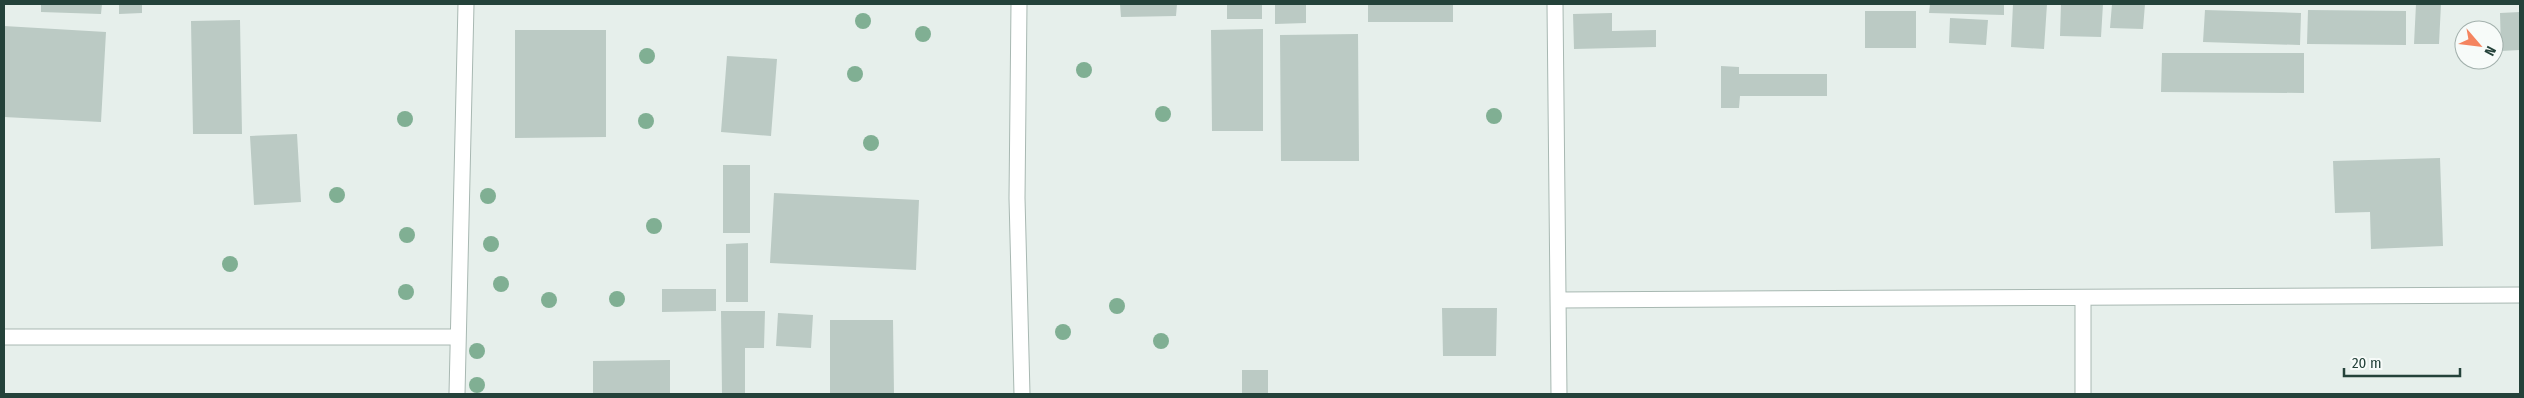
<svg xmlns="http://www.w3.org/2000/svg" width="2524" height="398" font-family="'Fira Sans Condensed',sans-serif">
  <rect width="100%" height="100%" fill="#e6efeb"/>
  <!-- building -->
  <path fill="#bbcac4" d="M 41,4 L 102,4 L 101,14 L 41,12 Z
    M 119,4 L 142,4 L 142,13 L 119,14 Z
    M 1120,4 L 1177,4 L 1176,16 L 1121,17 Z
    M 1227,4 L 1262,4 L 1262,19 L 1227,19 Z
    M 1275,4 L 1306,4 L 1306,23 L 1275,24 Z
    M 1368,4 L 1453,4 L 1453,22 L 1368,22 Z
    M 1930,4 L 2004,4 L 2004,15 L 1929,13 Z
    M 2013,4 L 2047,4 L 2044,49 L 2011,47 Z
    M 2061,4 L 2103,4 L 2101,37 L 2060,36 Z
    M 2112,4 L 2145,4 L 2143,29 L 2110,28 Z
    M 2416,4 L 2441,4 L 2439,44 L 2414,44 Z
    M 2205,10 L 2301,13 L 2300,45 L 2203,42 Z
    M 2308,10 L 2406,11 L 2406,45 L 2307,44 Z
    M 1865,11 L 1916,11 L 1916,48 L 1865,48 Z
    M 2520,12 L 2520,50 L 2501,51 L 2500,13 Z
    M 1612,13 L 1612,31 L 1656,30 L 1656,47 L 1574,49 L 1573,14 Z
    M 1950,18 L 1988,20 L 1986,45 L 1949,43 Z
    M 240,20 L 242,134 L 193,134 L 191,21 Z
    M 4,26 L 106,32 L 101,122 L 4,117 Z
    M 1263,29 L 1263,131 L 1212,131 L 1211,30 Z
    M 515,30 L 606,30 L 606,137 L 515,138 Z
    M 1358,34 L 1359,161 L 1281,161 L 1280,35 Z
    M 2162,53 L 2304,53 L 2304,93 L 2161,92 Z
    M 727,56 L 777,59 L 771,136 L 721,132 Z
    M 1721,66 L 1739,67 L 1739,74 L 1827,74 L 1827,96 L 1740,96 L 1739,108 L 1721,108 Z
    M 297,134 L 301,202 L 254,205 L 250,136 Z
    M 2440,158 L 2443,246 L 2371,249 L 2370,212 L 2335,213 L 2333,161 Z
    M 723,165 L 750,165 L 750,233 L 723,233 Z
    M 774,193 L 919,200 L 916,270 L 770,263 Z
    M 748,243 L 748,302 L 726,302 L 726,244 Z
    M 662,289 L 716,289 L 716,311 L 662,312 Z
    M 1442,308 L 1497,308 L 1496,356 L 1443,356 Z
    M 721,311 L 765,311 L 764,348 L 745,348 L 745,394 L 722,394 Z
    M 778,313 L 813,315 L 811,348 L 776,346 Z
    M 830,320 L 893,320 L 894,394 L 830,394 Z
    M 670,360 L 670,394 L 593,394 L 593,361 Z
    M 1242,370 L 1268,370 L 1268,394 L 1242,394 Z"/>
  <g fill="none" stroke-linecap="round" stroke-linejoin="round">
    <!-- minor casing -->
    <g stroke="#a8b8b2" stroke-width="17">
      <path id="minor" d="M 1019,4 L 1017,198 L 1022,394
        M 1555,4 L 1559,394
        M 2083,298 L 2083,394
        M 1559,300 L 2520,295
        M 4,337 L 457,337
        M 457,394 L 466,4"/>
    </g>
    <!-- minor -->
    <use href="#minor" stroke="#fff" stroke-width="15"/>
  </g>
  <!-- trees -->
  <g fill="#80af93">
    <circle cx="863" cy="21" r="8"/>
    <circle cx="923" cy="34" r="8"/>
    <circle cx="647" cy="56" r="8"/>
    <circle cx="1084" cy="70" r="8"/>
    <circle cx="855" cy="74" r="8"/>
    <circle cx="1163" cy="114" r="8"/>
    <circle cx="1494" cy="116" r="8"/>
    <circle cx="405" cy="119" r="8"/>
    <circle cx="646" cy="121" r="8"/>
    <circle cx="871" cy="143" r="8"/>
    <circle cx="337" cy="195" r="8"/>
    <circle cx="488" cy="196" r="8"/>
    <circle cx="654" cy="226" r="8"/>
    <circle cx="407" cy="235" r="8"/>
    <circle cx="491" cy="244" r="8"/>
    <circle cx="230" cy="264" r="8"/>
    <circle cx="501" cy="284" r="8"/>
    <circle cx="406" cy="292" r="8"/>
    <circle cx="617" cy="299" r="8"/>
    <circle cx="549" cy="300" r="8"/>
    <circle cx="1117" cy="306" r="8"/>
    <circle cx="1063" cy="332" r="8"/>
    <circle cx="1161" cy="341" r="8"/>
    <circle cx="477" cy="351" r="8"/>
    <circle cx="477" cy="385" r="8"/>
  </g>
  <!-- border -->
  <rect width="2524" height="398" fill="none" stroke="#24423a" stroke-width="10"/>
  <!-- north arrow -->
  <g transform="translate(2479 45) rotate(118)"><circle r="24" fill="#f7fbf9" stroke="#a3b1ad"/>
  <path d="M0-4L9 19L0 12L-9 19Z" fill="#f4845f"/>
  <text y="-8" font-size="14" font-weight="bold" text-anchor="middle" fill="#24423a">N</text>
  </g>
  <!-- scale -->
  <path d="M2344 368v8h116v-8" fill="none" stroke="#24423a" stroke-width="2.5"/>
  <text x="2352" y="368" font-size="15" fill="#24423a" stroke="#f7fbf9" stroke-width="4" paint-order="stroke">20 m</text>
</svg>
